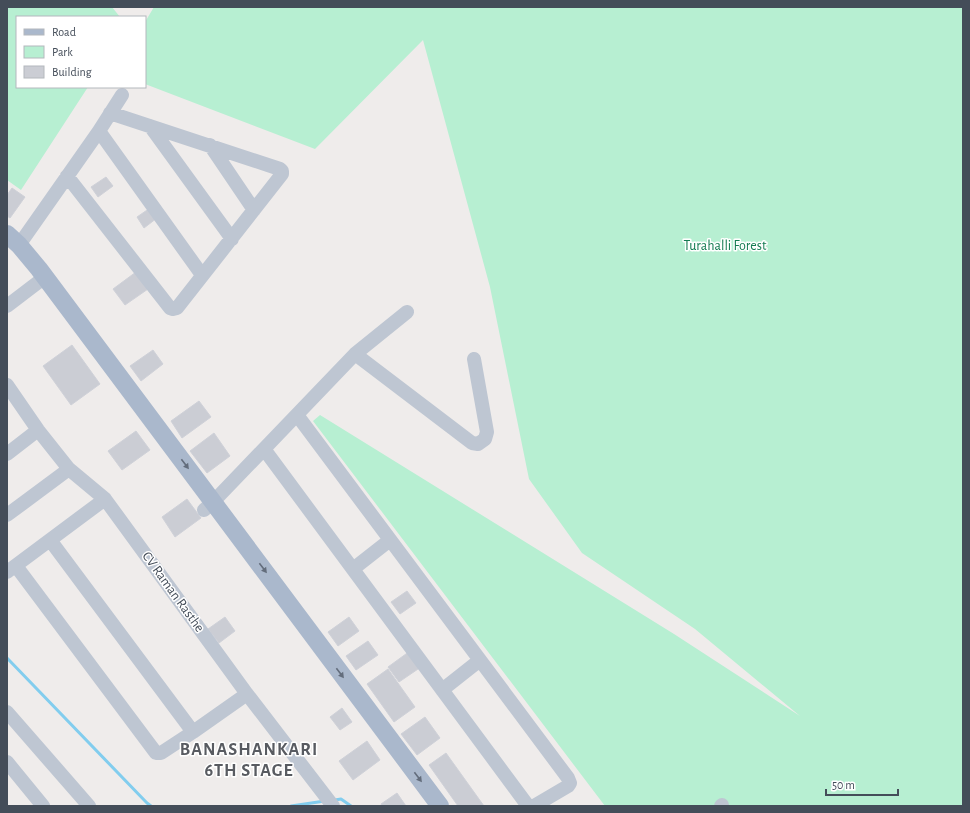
<svg xmlns="http://www.w3.org/2000/svg" width="970" height="813" font-family="'Alegreya Sans',sans-serif">
  <rect width="100%" height="100%" fill="#efeceb"/>
  <!-- green -->
  <path fill="#b7efd2" d="M 7,7 L 112,7 L 120,17 L 17,17 L 17,87 L 88,87 L 21,190 L 7,180 Z
    M 154,7 L 963,7 L 963,806 L 605,806 L 313,421 L 320,415 L 674,634 L 800,716 L 695,629 L 582,553 L 529,479 L 490,287 L 423,40 L 315,149 L 145,84 L 145,22 Z"/>
  <g fill="none" stroke-linecap="round" stroke-linejoin="round">
    <!-- stream -->
    <path stroke="#82cdee" stroke-width="3" d="M 7,658 L 147,803 L 151,806
      M 335,800 L 341,799 L 351,806
      M 291,806 L 325,801"/>
  </g>
  <!-- building -->
  <path fill="#cbcdd4" stroke="#cfd1d8" d="M 106,177 L 113,186 L 98,197 L 91,187 Z
    M 12,188 L 25,197 L 10,218 L 7,216 L 7,195 Z
    M 150,208 L 157,218 L 144,228 L 137,217 Z
    M 136,272 L 148,289 L 125,305 L 113,289 Z
    M 72,345 L 100,384 L 71,405 L 43,366 Z
    M 153,350 L 163,364 L 141,381 L 130,366 Z
    M 199,401 L 211,417 L 182,438 L 171,421 Z
    M 136,431 L 150,450 L 122,470 L 108,451 Z
    M 214,433 L 230,456 L 207,473 L 190,451 Z
    M 187,499 L 201,518 L 175,537 L 162,517 Z
    M 407,591 L 416,603 L 400,614 L 391,602 Z
    M 225,617 L 235,631 L 219,643 L 208,629 Z
    M 349,617 L 359,631 L 338,646 L 328,632 Z
    M 368,641 L 378,655 L 356,670 L 346,656 Z
    M 410,651 L 421,667 L 399,682 L 388,667 Z
    M 388,669 L 415,707 L 394,722 L 367,684 Z
    M 342,708 L 352,722 L 340,730 L 330,717 Z
    M 425,717 L 440,738 L 417,755 L 401,734 Z
    M 367,741 L 380,760 L 353,780 L 339,761 Z
    M 446,753 L 484,806 L 458,806 L 429,765 Z
    M 397,793 L 406,806 L 382,806 L 381,804 Z"/>
  <g fill="none" stroke-linecap="round" stroke-linejoin="round">
    <!-- minor -->
    <path stroke="#bec6d2" stroke-width="14" d="M 150,126 L 232,239
      M 99,131 L 202,275
      M 210,145 L 254,210
      M 67,176 L 170,308 L 173,309 L 177,308 L 282,174 L 282,171 L 280,169 L 110,113
      M 19,245 L 99,131 L 122,95
      M 7,306 L 45,277
      M 355,354 L 472,443 L 478,444 L 485,439 L 487,432 L 474,359
      M 7,385 L 38,430 L 69,469 L 105,499 L 247,694 L 333,806
      M 297,415 L 568,778 L 570,783 L 568,786 L 534,806
      M 264,449 L 528,806
      M 7,454 L 38,430
      M 204,510 L 213,502 L 355,354 L 407,312
      M 7,515 L 69,469
      M 50,540 L 193,732
      M 16,566 L 156,753 L 161,753 L 193,732 L 247,694
      M 353,569 L 390,540
      M 7,572 L 105,499
      M 442,690 L 480,660
      M 7,712 L 89,806
      M 7,762 L 43,806
      M 721,806 L 722,805"/>
    <!-- major -->
    <path stroke="#aab8cc" stroke-width="18" d="M 7,234 L 19,245 L 39,269 L 440,806"/>
  </g>
  <!-- one-way arrows -->
  <defs><path id="oneway-solid" d="M-6-.8H1V-3.2L6.5 0L1 3.2V.8H-6Z"/></defs>
  <g fill="#636d7c">
    <use href="#oneway-solid" transform="translate(185 464) rotate(53)"/>
    <use href="#oneway-solid" transform="translate(263 568) rotate(53)"/>
    <use href="#oneway-solid" transform="translate(340 673) rotate(53)"/>
    <use href="#oneway-solid" transform="translate(418 777) rotate(53)"/>
  </g>
  <g text-anchor="middle" dominant-baseline="central" stroke-width="3" stroke-linejoin="round" paint-order="stroke">
    <!-- park labels -->
    <g font-size="14" fill="#147b51" stroke="#fff">
      <text x="725" y="246">Turahalli Forest</text>
    </g>
    <!-- street labels -->
    <g font-size="14" fill="#444d59" stroke="#fff">
      <text transform="translate(173 592) rotate(54)">CV Raman Rasthe</text>
    </g>
    <!-- district labels -->
    <g font-size="18" font-weight="bold" letter-spacing="1" fill="#585b61" stroke="#fff">
      <text x="249" y="750">BANASHANKARI<tspan x="249" dy="21">6TH STAGE</tspan></text>
    </g>
  </g>
  <!-- border -->
  <rect width="970" height="813" fill="none" stroke="#444d59" stroke-width="16"/>
  <!-- legend -->
  <rect x="16" y="16" width="130" height="72" fill="#ffffff" stroke="#b4b8bd"/>
  <rect x="24" y="29" width="20" height="6" fill="#aab8cc" stroke="#b4b8bd"/>
  <text x="52" y="36" font-size="12" fill="#444d59">Road</text>
  <rect x="24" y="46" width="20" height="12" fill="#b7efd2" stroke="#b4b8bd"/>
  <text x="52" y="56" font-size="12" fill="#444d59">Park</text>
  <rect x="24" y="66" width="20" height="12" fill="#cbcdd4" stroke="#b4b8bd"/>
  <text x="52" y="76" font-size="12" fill="#444d59">Building</text>
  <!-- scale -->
  <path d="M826 789v6h72v-6" fill="none" stroke="#444d59" stroke-width="2"/>
  <text x="832" y="789" font-size="12" fill="#444d59" stroke="#ffffff" stroke-width="3" paint-order="stroke">50 m</text>
</svg>
